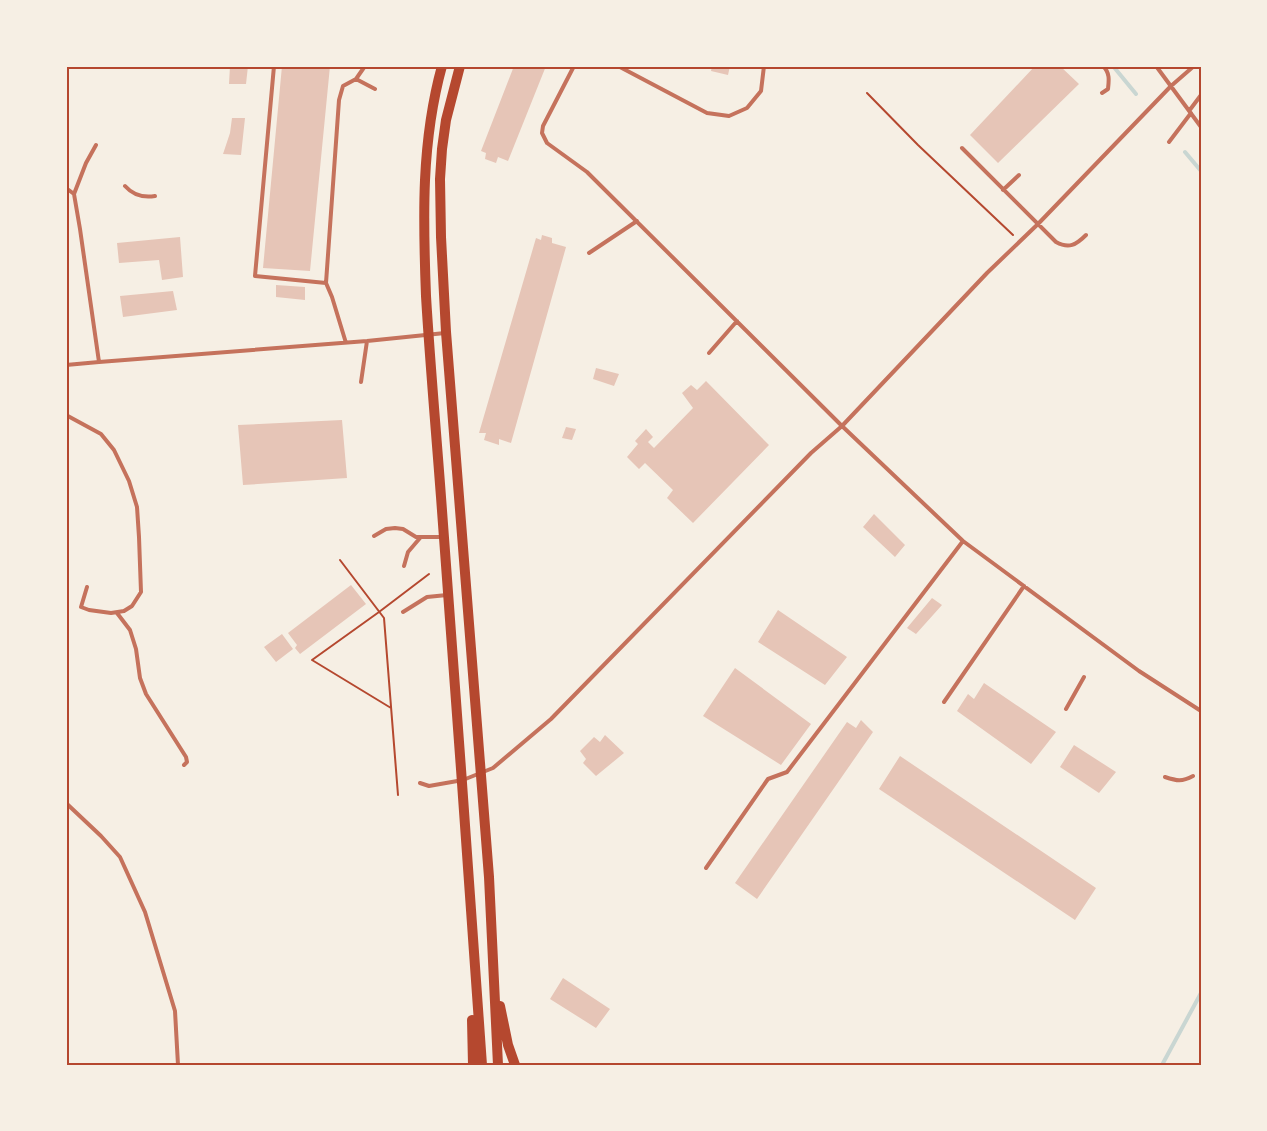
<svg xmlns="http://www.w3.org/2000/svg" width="1267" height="1131" font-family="'Public Sans',sans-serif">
  <rect width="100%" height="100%" fill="#f6efe4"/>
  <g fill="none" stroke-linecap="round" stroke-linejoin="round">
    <!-- stream -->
    <path stroke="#c9d6d2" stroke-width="4" d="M 1113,66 L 1136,94
      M 1185,152 L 1201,171
      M 1162,1065 L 1201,993"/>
  </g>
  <!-- building -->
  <path fill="#e6c5b7" d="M 230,66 L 248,66 L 246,84 L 229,84 Z
    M 282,66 L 330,66 L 310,271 L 263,268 Z
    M 514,66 L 546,66 L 508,161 L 498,157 L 496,163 L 485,159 L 486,153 L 481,151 Z
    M 712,66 L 730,66 L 728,75 L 711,71 Z
    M 1035,66 L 1060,66 L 1079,84 L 998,163 L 970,135 Z
    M 232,118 L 245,118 L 241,155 L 223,154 L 230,133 Z
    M 542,235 L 552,238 L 552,243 L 566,247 L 511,443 L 499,439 L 499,445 L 484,440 L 486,433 L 479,433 L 536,238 L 541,240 Z
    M 180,237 L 183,277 L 162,280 L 159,260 L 119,263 L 117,243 Z
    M 276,285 L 305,287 L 305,300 L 276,297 Z
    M 173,291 L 177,310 L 123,317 L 120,296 Z
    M 596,368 L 619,374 L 614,386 L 593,379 Z
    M 706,381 L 769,445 L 693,523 L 667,498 L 673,490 L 645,463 L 639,469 L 627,457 L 638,444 L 635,441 L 646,429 L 653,437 L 648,442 L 654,448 L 693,408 L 682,393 L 691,385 L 697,390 Z
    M 342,420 L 347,478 L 243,485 L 238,425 Z
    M 566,427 L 576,429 L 572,440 L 562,438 Z
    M 874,514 L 905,545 L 895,557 L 863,527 Z
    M 351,585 L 366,604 L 300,654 L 295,648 L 297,645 L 288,633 Z
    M 932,598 L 942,605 L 916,634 L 907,628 Z
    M 778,610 L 847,657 L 825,685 L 758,642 Z
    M 282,634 L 293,649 L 276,662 L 264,647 Z
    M 735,668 L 811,724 L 781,765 L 703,716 Z
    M 984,683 L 1056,732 L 1031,764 L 957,711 L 968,694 L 974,699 Z
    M 861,720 L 873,732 L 757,899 L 735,883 L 847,722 L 856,728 Z
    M 605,735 L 624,753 L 596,776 L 583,763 L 586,759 L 580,751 L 594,737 L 600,742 Z
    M 1074,745 L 1116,772 L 1099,793 L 1060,767 Z
    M 900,756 L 1096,888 L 1075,920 L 879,789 Z
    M 563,978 L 610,1009 L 596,1028 L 550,999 Z"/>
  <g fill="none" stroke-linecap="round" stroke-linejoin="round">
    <!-- path -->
    <path stroke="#b5482f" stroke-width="2" d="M 867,93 L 918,145 L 1013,235
      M 340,560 L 384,618 L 398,795
      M 391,708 L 312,660 L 379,612 L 429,574"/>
    <!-- service -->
    <path stroke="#c5725c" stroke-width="4" d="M 274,66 L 255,276 L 326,283
      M 574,66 L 543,126 L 542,133 L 547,143 L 587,172 L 842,426 L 963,541 L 1139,671 L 1201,711
      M 618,66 L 707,113 L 729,116 L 747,108 L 761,91 L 764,66
      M 1156,66 L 1201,127
      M 356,79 L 365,66
      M 1102,93 L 1108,89 C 1109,80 1110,73 1103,66
      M 1189,111 L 1201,95
      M 1169,142 L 1191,113
      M 962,148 L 1056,242 C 1069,249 1076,245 1086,235
      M 125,186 C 133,195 143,198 155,196
      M 66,188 L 74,194 L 80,229 L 99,362
      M 1003,190 L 1019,175
      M 74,194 L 86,163 L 96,145
      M 589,253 L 637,221
      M 346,343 L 332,297 L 326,283 L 339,100 L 343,86 L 356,79 L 375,89
      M 709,353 L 737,321
      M 66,365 L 99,362 L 367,341 L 445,333
      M 361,382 L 367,341
      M 66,415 L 101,434 L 114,450 L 129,481 L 137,507 L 139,537 L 141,592 L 132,606 L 124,611 L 111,613 L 89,610 L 81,607 L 87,587
      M 374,536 L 386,529 L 395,528 L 403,529 L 416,537 L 443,537
      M 404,566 L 408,552 L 420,538
      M 403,612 L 427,597 L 447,595
      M 117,613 L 130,630 L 136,649 L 140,678 L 146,694 L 186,757 L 187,762 L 184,765
      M 944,702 L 1024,586
      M 1066,709 L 1084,677
      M 1165,777 C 1177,781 1182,782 1193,776
      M 420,783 L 429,786 L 463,780 L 493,768 L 551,719 L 811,453 L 842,426 L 987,273 L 1038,224 L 1171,86 L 1194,66
      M 66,803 L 101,836 L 120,857 L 145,912 L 175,1011 L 178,1065
      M 706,868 L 768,779 L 787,772 L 963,541"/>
    <!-- secondary -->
    <path stroke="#b5482f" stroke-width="10" d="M 442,66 C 421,142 423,218 426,296 C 430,363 436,430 441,497 C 455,686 469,876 482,1065
      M 460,66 L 446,120 L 442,149 L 440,179 L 441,237 L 446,332 L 489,877 L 498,1065
      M 500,1006 L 508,1045 L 515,1065
      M 472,1020 L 473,1065"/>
  </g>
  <!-- border -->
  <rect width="1267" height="1131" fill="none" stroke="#f6efe4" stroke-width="135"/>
  <rect x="68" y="68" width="1132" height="996" fill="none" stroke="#b5482f" stroke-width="2"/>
</svg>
